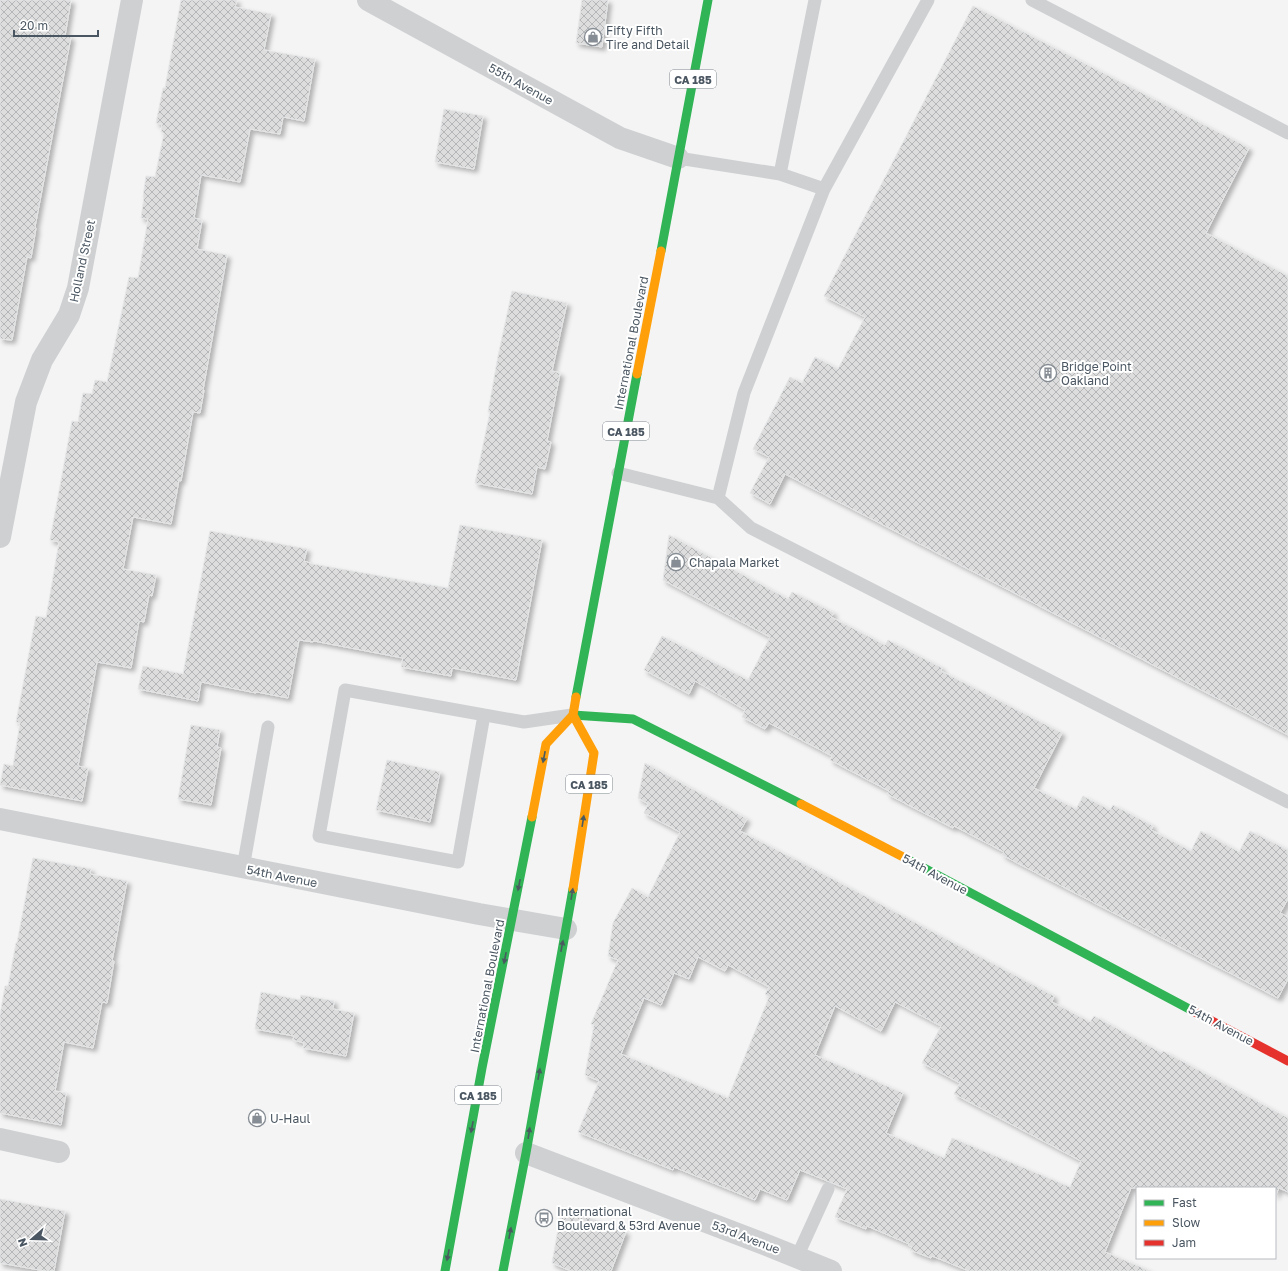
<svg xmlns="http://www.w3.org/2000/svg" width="1288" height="1271" font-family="'Golos Text',sans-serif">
  <defs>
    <pattern id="building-cross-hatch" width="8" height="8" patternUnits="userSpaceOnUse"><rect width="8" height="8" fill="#ddddde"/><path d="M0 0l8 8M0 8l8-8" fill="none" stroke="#b5b6b7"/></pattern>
    <filter id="shadow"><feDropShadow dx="3.5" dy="3.5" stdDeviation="2" flood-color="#0004"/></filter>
  </defs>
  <rect width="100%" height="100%" fill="#f4f4f4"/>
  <!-- building -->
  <path fill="url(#building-cross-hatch)" stroke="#e5e6e7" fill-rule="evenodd" filter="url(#shadow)" d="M 0,0 L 71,0 L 65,36 L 71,37 L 35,227 L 36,228 L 31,258 L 27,257 L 12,340 L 0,339 Z
    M 181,0 L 237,0 L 235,7 L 271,14 L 264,50 L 315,59 L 304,121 L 283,117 L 280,134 L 250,129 L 240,182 L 201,175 L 194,218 L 202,220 L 197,249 L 227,255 L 203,390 L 204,390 L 200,413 L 193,412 L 181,481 L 179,480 L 171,524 L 133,517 L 123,569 L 156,575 L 152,596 L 149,595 L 144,622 L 139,621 L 131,668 L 97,662 L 78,766 L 88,768 L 82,801 L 0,785 L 4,764 L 13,766 L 20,723 L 16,722 L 36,616 L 46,618 L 59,542 L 50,540 L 72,421 L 78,422 L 83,393 L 92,394 L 95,380 L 107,382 L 129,277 L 138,278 L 148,219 L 141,218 L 144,197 L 143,197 L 146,176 L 155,177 L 164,133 L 161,132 L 162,124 L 156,123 L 163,88 L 165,88 Z
    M 582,0 L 608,0 L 602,47 L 576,43 Z
    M 973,6 L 1249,148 L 1206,233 L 1288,276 L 1288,735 L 785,474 L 770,504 L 750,493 L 769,457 L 753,449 L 790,377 L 802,383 L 815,357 L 838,369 L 865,317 L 824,296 Z
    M 444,109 L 483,116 L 474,169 L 435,162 Z
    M 512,291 L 567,303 L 552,371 L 560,373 L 547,441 L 551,442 L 545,469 L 537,467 L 532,494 L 475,483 L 490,412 L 488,412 L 498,356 Z
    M 460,525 L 542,540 L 516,680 L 452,668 L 451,676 L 401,667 L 403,658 L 314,641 L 313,642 L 299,640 L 288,698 L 257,692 L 256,693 L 201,682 L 198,701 L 138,689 L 143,666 L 183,674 L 210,531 L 307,549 L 304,561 L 313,564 L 448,588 Z
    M 669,535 L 788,599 L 792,592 L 834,613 L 831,617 L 885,645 L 888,640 L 942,668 L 941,671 L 1062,733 L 1034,788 L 1076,809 L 1083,796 L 1110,810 L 1113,805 L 1153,826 L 1151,830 L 1191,851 L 1201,831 L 1239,852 L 1250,831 L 1288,850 L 1288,899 L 1280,913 L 1288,917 L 1288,979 L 1278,998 L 1048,879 L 1002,855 L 1004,852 L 954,826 L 953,828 L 887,794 L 889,791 L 830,760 L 832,756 L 769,723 L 765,729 L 742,717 L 745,710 L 695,681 L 689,694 L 644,670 L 662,636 L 748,680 L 770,637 L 663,580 Z
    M 191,725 L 220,730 L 217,747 L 221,748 L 211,805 L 178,799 Z
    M 387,760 L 440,772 L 430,822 L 376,810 Z
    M 645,763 L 747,819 L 740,831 L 808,866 L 1054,996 L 1052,1002 L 1090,1022 L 1094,1016 L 1162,1053 L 1163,1051 L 1288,1118 L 1288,1192 L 1279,1188 L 1275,1196 L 1275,1188 L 1131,1188 L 1105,1252 L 1150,1271 L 969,1271 L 932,1256 L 931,1258 L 910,1250 L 912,1247 L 908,1245 L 909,1244 L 867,1226 L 866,1229 L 835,1217 L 847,1189 L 800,1170 L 787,1200 L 760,1189 L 755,1200 L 674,1167 L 673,1170 L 578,1132 L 599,1081 L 585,1075 L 594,1025 L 591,1024 L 618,960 L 608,956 L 613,923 L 632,888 L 648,897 L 680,832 L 644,813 L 648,804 L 638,798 ZM 698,957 L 725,971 L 728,965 L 769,987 L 765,994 L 769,997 L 728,1098 L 621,1054 L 644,998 L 661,1005 L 674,973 L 689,979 ZM 895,1002 L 941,1026 L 922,1063 L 960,1083 L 954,1094 L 1081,1161 L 1070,1187 L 952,1138 L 944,1158 L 886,1133 L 903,1093 L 815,1055 L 835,1006 L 881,1031 Z
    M 33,858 L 91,869 L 90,874 L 127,881 L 112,961 L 114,961 L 107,1003 L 102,1002 L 93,1048 L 64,1042 L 55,1091 L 66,1093 L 61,1125 L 0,1113 L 0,1015 L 5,986 L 8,986 L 16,943 L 17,943 Z
    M 261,992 L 300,1000 L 301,995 L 334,1001 L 333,1009 L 354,1013 L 346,1056 L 303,1048 L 304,1043 L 293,1040 L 294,1036 L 255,1029 Z
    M 0,1199 L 65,1211 L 54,1271 L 45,1271 L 0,1263 Z
    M 562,1207 L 626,1232 L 611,1271 L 571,1271 L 552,1263 Z"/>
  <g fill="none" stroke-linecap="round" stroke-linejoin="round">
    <!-- lane -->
    <path stroke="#ced0d2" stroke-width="13" d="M 815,0 L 780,174 L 824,189 L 928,0
      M 1032,0 L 1288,133
      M 678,158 L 780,174
      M 824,189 L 744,393 L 718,498 L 751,528 L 1288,802
      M 618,473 L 718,498
      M 484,715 L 458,862 L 319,836 L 345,690 L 524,722 L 572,715
      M 243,868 L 268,727
      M 797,1257 L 828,1189"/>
    <!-- street -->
    <path stroke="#ced0d2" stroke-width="22" d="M 368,0 L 620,138 L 678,158
      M 0,537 L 26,402 L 42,360 L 69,315 L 78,288 L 132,0
      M 0,819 L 479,914 L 566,929
      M 0,1139 L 59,1152
      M 526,1153 L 769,1246 L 831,1271"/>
    <!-- fast -->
    <path stroke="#30b455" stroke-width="9" d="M 661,251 L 708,0
      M 576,697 L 637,374
      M 573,715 L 633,719 L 801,804
      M 907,859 L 1193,1011
      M 445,1271 L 482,1068 L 532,817
      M 503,1271 L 526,1153 L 573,889"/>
    <!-- slow -->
    <path stroke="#ff9f0a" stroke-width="9" d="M 637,374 L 661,251
      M 801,804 L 907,859
      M 532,817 L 546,744 L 573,715 L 576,697
      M 573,889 L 594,753 L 573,715"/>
    <!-- jam -->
    <path stroke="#e5322d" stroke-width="9" d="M 1193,1011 L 1288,1061"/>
  </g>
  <!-- one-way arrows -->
  <defs><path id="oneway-solid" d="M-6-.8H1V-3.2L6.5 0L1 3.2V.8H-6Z"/></defs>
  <g fill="#495b60">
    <use href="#oneway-solid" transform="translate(544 757) rotate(101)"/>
    <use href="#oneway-solid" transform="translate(583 821) rotate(-81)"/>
    <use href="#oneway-solid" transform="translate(519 885) rotate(101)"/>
    <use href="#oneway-solid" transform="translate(572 894) rotate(-81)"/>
    <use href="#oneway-solid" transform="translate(562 946) rotate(-79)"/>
    <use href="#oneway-solid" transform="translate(505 958) rotate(101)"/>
    <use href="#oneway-solid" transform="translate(539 1074) rotate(-80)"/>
    <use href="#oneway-solid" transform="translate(472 1127) rotate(101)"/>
    <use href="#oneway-solid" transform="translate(529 1133) rotate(-81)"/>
    <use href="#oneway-solid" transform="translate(510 1233) rotate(-79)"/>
    <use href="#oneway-solid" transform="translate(448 1255) rotate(101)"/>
  </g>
  <!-- icons -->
  <defs>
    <g id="shop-ring" transform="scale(0.9)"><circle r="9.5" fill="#fff" stroke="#868d94" stroke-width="1.5"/><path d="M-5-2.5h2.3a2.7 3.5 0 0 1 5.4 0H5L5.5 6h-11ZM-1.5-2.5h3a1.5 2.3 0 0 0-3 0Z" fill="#868d94"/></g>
    <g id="building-ring" transform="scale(0.9)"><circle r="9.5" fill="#fff" stroke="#868d94" stroke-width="1.5"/><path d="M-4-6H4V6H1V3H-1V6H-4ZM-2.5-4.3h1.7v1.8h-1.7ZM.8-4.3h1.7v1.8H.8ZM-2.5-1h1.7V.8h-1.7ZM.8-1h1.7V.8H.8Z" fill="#868d94"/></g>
    <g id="bus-ring" transform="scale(0.9)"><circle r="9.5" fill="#fff" stroke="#868d94" stroke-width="1.5"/><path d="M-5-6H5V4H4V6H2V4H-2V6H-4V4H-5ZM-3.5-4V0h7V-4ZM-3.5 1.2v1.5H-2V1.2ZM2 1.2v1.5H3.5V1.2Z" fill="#868d94"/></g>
  </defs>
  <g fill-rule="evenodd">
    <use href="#shop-ring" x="593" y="37"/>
    <use href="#building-ring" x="1048" y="373"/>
    <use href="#shop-ring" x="676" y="562"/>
    <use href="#shop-ring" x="257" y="1118"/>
    <use href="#bus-ring" x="544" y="1218"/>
  </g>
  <g text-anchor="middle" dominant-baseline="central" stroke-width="4" stroke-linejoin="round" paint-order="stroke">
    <!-- shield labels -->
    <g fill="#fff" stroke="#808990" stroke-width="1">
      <rect x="670" y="70" width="46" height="18" rx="3"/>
      <rect x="603" y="422" width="46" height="18" rx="3"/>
      <rect x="566" y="775" width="46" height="18" rx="3"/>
      <rect x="455" y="1086" width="46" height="18" rx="3"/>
    </g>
    <g font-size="11" font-weight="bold" fill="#4a5661">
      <text x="693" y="79">CA 185</text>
      <text x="626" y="431">CA 185</text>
      <text x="589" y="784">CA 185</text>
      <text x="478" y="1095">CA 185</text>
    </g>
    <!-- poi labels -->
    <g font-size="12" fill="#4a5661" stroke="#fff" text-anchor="start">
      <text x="606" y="30">Fifty Fifth<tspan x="606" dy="14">Tire and Detail</tspan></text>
      <text x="1061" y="366">Bridge Point<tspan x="1061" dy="14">Oakland</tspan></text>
      <text x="689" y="562">Chapala Market</text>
      <text x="270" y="1118">U-Haul</text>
      <text x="557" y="1211">International<tspan x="557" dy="14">Boulevard &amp; 53rd Avenue</tspan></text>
    </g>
    <!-- street labels -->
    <g font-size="12" fill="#4a5661" stroke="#fff">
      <text transform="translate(521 84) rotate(29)">55th Avenue</text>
      <text transform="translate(82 261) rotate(-78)">Holland Street</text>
      <text transform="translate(631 343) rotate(-79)">International Boulevard</text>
      <text transform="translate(935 874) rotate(28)">54th Avenue</text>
      <text transform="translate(282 876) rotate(11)">54th Avenue</text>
      <text transform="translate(487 986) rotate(-79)">International Boulevard</text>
      <text transform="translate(1221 1025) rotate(28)">54th Avenue</text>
      <text transform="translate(746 1237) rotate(21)">53rd Avenue</text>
    </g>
  </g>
  <!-- legend -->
  <rect x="1136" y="1187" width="140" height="72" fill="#ffffff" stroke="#b7bbc0"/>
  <rect x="1144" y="1200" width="20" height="6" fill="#30b455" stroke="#b7bbc0"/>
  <text x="1172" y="1207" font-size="12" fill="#4a5661">Fast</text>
  <rect x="1144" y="1220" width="20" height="6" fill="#ff9f0a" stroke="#b7bbc0"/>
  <text x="1172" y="1227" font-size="12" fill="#4a5661">Slow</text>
  <rect x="1144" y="1240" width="20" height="6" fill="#e5322d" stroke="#b7bbc0"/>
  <text x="1172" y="1247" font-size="12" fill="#4a5661">Jam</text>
  <!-- north arrow -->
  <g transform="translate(32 1239) rotate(250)" stroke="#ffffff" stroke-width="3" paint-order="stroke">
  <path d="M0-3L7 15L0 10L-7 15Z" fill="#4a5661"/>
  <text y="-6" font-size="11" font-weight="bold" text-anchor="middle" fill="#4a5661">N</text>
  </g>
  <!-- scale -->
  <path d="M14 30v6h84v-6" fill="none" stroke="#4a5661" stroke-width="2"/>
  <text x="20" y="30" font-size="12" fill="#4a5661" stroke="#ffffff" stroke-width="3" paint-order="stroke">20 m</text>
</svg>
